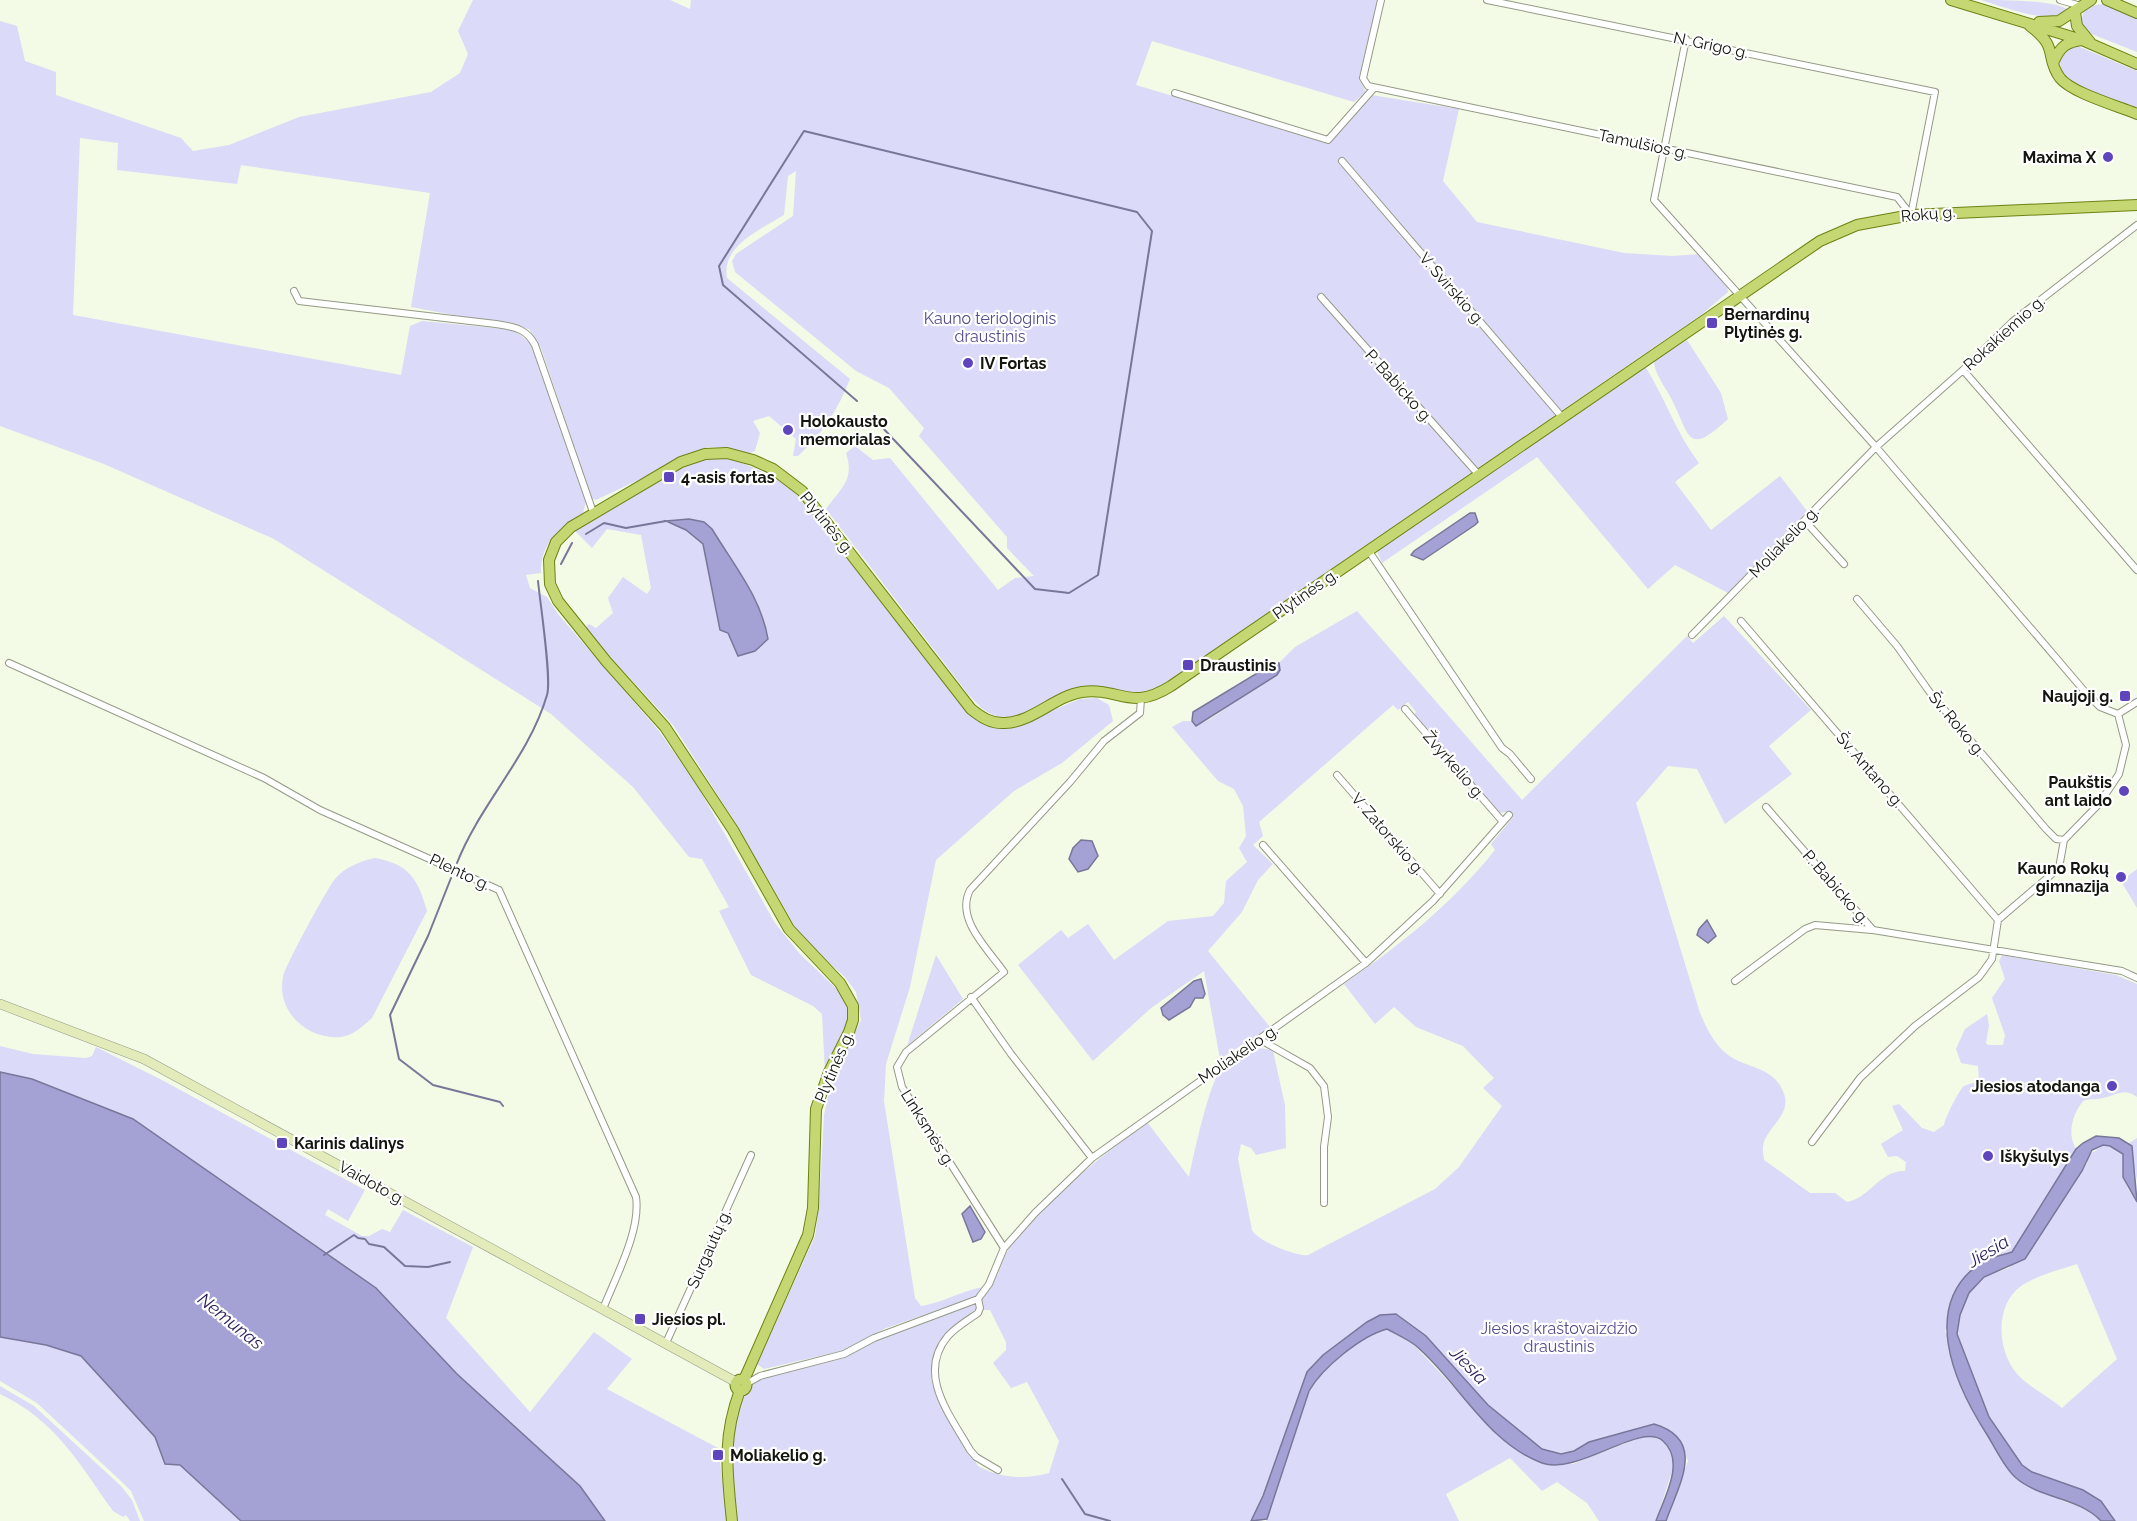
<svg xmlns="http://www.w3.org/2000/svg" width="2137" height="1521" font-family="Raleway,sans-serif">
  <rect width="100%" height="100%" fill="#f3fae5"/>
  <!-- green -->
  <path fill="#dbdaf9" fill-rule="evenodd" d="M 473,0 L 670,0 L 690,9 L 691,0 L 1378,0 L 1359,78 L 1366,92 L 1354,102 L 1152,41 L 1136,85 L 1326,142 L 1331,141 L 1371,95 L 1459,109 L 1443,181 L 1477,222 L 1624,253 L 1672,256 L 1700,254 L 1727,284 L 1728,292 L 1701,315 L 1162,685 C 1123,704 1104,679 1071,689 C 1048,696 1023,722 997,716 C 985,714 976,702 968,694 L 826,509 C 841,488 855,480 846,453 L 855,446 L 873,460 L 890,458 L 998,590 L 1015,578 L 1034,576 L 1007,548 L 1007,537 L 919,436 L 924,428 L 889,388 L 856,371 L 735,272 L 732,261 L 736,254 L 793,216 L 796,171 L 788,176 L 784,215 C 760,230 721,246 727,278 L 850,379 C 838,410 822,434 798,456 L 793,456 L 796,439 L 769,416 L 753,421 L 760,433 L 755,451 L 750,453 L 729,448 L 708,447 L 596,500 L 591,498 L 541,348 L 529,329 L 411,307 L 430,193 L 241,165 L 237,184 L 117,170 L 118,143 L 80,138 L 73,315 L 401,375 L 410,326 L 422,321 L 514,330 L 533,345 L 586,502 L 583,513 C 560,527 540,544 541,573 L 526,575 L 530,588 L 547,597 L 558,614 L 659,731 L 698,787 L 775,923 L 800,954 L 843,995 L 848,1010 L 847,1028 L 825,1071 L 822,1014 L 813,1006 L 751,975 L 719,911 L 729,907 L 702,859 L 689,857 L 633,787 L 551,714 L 274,539 L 104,464 L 0,426 L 0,21 L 17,26 L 25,61 L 56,72 L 56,95 L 181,138 L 193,151 L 229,145 L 299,117 L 431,92 L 460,73 L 468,54 L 458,31 Z
    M 1981,0 C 2001,0 2056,0 2068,10 C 2053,27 2001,6 1981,0 Z
    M 2103,4 L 2137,18 L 2137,52 L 2084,31 C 2078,14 2085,5 2103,4 Z
    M 2075,45 L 2137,71 L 2137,108 C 2120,101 2072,87 2063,72 C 2059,66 2060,60 2061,53 Z
    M 1687,340 L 1721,393 L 1728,419 C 1687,457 1690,436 1673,402 C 1667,389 1657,378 1654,364 L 1655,360 Z
    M 1645,366 C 1665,398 1676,433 1699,463 L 1675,482 L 1711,530 L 1780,476 L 1807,511 L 1728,593 L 1675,565 L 1648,589 L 1537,457 L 1382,563 L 1377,551 Z
    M 716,456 C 747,463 769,473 794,491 L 964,708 L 981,722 L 1027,721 L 1080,699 L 1097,698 L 1109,705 L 1113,721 L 1062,763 L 1014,791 L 936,860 L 910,987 L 886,1064 L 884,1101 L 915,1298 L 921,1306 C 947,1302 965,1288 991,1286 C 1001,1272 1003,1254 1014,1241 C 1052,1195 1100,1157 1147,1122 L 1189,1177 C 1194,1155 1209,1081 1223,1066 C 1235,1053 1256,1044 1273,1051 L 1285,1105 L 1286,1148 L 1256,1155 L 1251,1148 L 1241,1144 L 1238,1159 L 1252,1230 C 1257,1241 1297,1257 1308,1255 L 1435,1189 L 1459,1167 L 1502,1106 L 1483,1088 L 1494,1078 L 1463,1046 L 1416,1027 L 1394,1007 L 1375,1024 L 1344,984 C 1401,944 1451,905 1495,850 L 1491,844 L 1513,817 L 1507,812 L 1498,813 L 1414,715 L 1416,712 L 1408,702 L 1398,710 L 1393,705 L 1259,822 L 1263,836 L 1253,845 L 1273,864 L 1258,880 L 1242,912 L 1208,951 L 1270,1027 L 1220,1059 L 1204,971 L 1151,1008 L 1093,1061 L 1018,965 L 1061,930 L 1068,938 L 1088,924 L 1114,960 L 1168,921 L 1213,916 L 1224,903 L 1226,881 L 1247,862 L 1239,848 L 1246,836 L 1243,806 L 1234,789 L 1218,781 L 1172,727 L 1183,721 L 1192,721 L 1196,726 L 1212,718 L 1280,670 L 1279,663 L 1295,647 L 1357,611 L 1522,800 L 1687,636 L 1693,643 L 1724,616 L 1811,710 L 1769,746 L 1792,774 L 1725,824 L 1697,769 L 1668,766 L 1636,803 L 1700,1013 C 1707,1029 1714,1044 1728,1055 C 1746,1069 1777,1066 1785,1097 C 1789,1117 1766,1128 1763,1146 C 1762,1150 1764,1156 1764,1160 L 1810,1193 L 1835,1193 L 1847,1202 C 1870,1198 1880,1170 1905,1171 L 1906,1162 L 1897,1156 L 1888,1157 L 1881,1144 L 1903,1130 L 1892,1106 L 1899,1104 L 1922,1128 L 1934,1132 L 1944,1125 C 1945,1118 1959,1090 1964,1086 C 1968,1084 1974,1083 1979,1081 L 1978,1066 L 1961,1063 L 1956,1049 L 1965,1029 L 1987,1014 L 1989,1025 L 1986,1043 L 1988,1045 L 2003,1045 L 2005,1035 L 1992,998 L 2005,979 L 1999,961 L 2002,955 L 2116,975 L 2137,984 L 2137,1097 C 2124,1087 2116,1095 2103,1098 C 2096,1100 2091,1098 2083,1101 C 2072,1115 2067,1134 2076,1149 L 2012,1252 L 1984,1261 L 1945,1331 L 2005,1462 L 2062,1501 L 2091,1510 L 2101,1521 L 1666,1521 L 1688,1461 L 1680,1441 L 1663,1426 L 1576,1456 L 1542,1456 L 1391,1320 L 1316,1368 L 1262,1521 L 605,1521 L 580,1486 L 457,1374 L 376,1288 L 133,1119 L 32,1079 L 0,1072 L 0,1046 L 33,1054 L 86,1058 L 92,1056 L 96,1047 L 160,1079 L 365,1190 L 348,1221 L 328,1209 L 325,1215 L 362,1236 L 369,1236 L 382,1229 L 390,1232 L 403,1210 L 473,1247 L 446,1318 L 530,1412 L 594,1332 L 632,1359 L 607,1389 L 718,1448 L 725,1500 L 736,1416 L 745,1395 L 760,1376 L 844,1354 L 971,1299 L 886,1328 L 841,1351 L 764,1369 L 757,1364 L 815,1236 L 819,1207 L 824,1115 L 831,1083 L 861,1020 L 856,992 L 844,976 L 802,939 L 737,825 L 673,725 L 584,628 L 589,624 L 596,628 L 613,613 L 608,598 L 623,577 L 647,594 L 651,588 L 641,535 L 607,529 L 592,548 L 575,531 C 615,499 667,470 716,456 ZM 689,519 L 704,522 C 729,558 761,594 768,639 L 738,656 L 728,633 L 718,624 L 719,615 L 703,544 L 686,530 L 667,521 ZM 975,1310 L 990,1310 L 1006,1342 L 1006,1350 L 993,1363 L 1011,1388 L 1027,1382 L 1059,1441 L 1049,1473 C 1025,1480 999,1478 978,1466 C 957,1427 906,1378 946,1333 C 954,1324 966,1318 975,1310 Z
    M 375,858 C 409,864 418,879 427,911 L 372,1018 C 363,1026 354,1035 341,1037 C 308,1040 276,1012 283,977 C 284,968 328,887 335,879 C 345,867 361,861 375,858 Z
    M 2137,869 L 2137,908 L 2121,881 Z
    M 936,955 L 963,999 L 907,1046 Z
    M 2137,1138 L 2137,1180 L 2129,1143 Z
    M 2103,1145 L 2116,1148 L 2123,1154 L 2127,1187 L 2137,1202 L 2137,1521 L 2115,1521 L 2101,1501 L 2083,1490 L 2032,1472 L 2022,1465 L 1989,1417 L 1957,1334 L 1960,1315 L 1969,1293 L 1983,1277 L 2009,1268 L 2087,1164 L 2088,1156 ZM 2077,1264 L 2117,1359 L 2062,1408 C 2049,1397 2033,1389 2021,1378 C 1997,1356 1993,1306 2021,1286 C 2037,1275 2059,1270 2077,1264 Z
    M 1387,1329 L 1414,1345 L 1491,1427 L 1528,1456 L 1573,1464 L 1636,1439 L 1652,1435 L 1661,1439 L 1672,1450 L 1674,1465 L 1656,1521 L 1599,1521 L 1587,1503 L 1557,1482 L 1542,1491 L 1510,1458 L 1446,1494 L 1459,1521 L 1266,1521 L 1309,1391 C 1322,1367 1361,1336 1387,1329 Z
    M 0,1337 L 46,1345 L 81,1356 L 155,1437 L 165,1464 L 180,1465 L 241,1521 L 144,1521 L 131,1491 L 122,1482 L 37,1403 L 0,1381 Z
    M 0,1386 L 34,1406 L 121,1486 L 132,1500 L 140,1521 L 130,1521 L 126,1515 L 123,1517 L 113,1511 C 78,1462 56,1421 0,1394 Z"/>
  <!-- water -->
  <path fill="#a4a1d4" stroke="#787799" stroke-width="1.5" d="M 1470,513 L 1475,513 L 1478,522 L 1475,525 L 1423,560 L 1411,555 L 1414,551 Z
    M 689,519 L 704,522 L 712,529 C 733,564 761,597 768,639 L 755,651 L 738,656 L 728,633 L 720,630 L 703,544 L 686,530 L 666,521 Z
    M 1274,663 L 1279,663 L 1280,670 L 1277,675 L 1196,726 L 1192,721 L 1193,712 Z
    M 1081,840 L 1092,841 L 1098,856 L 1088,869 L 1078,872 L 1069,859 L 1073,848 Z
    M 1707,920 L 1716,936 L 1708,943 L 1697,935 L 1699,929 Z
    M 1201,979 L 1205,994 L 1203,998 L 1195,998 L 1190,1007 L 1169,1020 L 1163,1015 L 1161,1008 L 1194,981 Z
    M 0,1072 L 32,1079 L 133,1119 L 376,1288 L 457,1374 L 580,1486 L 605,1521 L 241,1521 L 180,1465 L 165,1464 L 155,1437 L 81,1356 L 46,1345 L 0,1337 Z
    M 2096,1136 L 2119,1138 L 2132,1146 L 2137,1202 L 2123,1177 L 2123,1154 L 2110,1146 L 2103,1145 L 2092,1150 L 2082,1171 L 2025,1259 L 1984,1277 L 1969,1293 L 1960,1315 L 1957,1334 L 1989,1417 L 2022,1465 L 2032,1472 L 2083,1490 L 2101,1501 L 2115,1521 L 2101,1521 C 2080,1498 2041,1499 2016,1478 C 2004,1468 1995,1447 1986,1433 C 1954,1383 1919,1304 1982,1262 C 1990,1257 2003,1255 2012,1252 L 2076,1149 L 2083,1143 Z
    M 970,1206 L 985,1232 L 981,1239 L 973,1242 L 962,1214 Z
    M 1396,1314 L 1426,1336 L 1488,1405 L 1542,1449 L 1561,1454 L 1574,1451 L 1589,1442 L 1654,1424 C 1708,1440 1678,1486 1666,1521 L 1656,1521 C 1664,1498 1686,1461 1663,1441 C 1641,1421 1578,1476 1542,1463 C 1486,1442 1459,1382 1415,1345 C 1407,1339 1396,1334 1387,1329 C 1361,1336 1322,1368 1309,1391 L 1267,1519 L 1251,1521 L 1263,1496 L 1307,1372 L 1323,1355 L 1367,1322 L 1380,1315 Z"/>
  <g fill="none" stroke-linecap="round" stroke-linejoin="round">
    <!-- stream -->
    <path stroke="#787799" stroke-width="2" d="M 857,401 L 723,285 L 719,266 L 804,131 L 1137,212 L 1152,231 L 1098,575 L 1069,593 L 1035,589 L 880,425
      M 586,534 L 604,523 L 626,528 L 666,521
      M 561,564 L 572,543
      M 457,863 C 480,804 529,757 547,695 C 552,680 540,602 538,581
      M 451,878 L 428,936 L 390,1015 L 399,1059 L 433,1085 L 500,1102 L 503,1106
      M 324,1255 L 354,1235 L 358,1238 L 365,1239 L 369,1244 L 384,1247 L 405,1266 L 428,1267 L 450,1262
      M 1062,1479 L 1085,1514 L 1110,1521"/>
    <!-- street casing -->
    <g stroke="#949a87" stroke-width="8">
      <path id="street" d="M 1381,0 L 1363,78 L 1368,86 L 1897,197 L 1911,215
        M 1487,0 L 1935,92 L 1911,215
        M 2060,0 L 2081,6
        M 1686,39 L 1654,200 L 1876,447 L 2086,693 L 2100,707 L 2118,714
        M 1175,93 L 1328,140 L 1374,88
        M 1342,161 L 1562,417
        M 294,291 L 299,301 L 496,324 C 514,327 526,328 535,345 L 593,512
        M 1321,297 L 1478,474
        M 1963,370 L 2137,570
        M 1805,521 L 1844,564
        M 1368,550 L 1502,748 L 1510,754 L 1531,779
        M 1857,599 L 1897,646 L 1931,694 L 2046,829 L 2056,839 L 2064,840
        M 1741,621 L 1998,920
        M 1692,635 L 1876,447 L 1963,370 L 2012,322 L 2137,225
        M 9,663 L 264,778 L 320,810 L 499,890 L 636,1197 C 641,1231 615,1278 603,1309
        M 1405,709 L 1503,822
        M 2118,714 L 2137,702
        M 1337,775 L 1440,894
        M 1766,807 L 1873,930 L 2122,971 L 2137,978
        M 1263,845 L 1366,963
        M 1735,981 L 1805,929 L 1815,925 L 1872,930
        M 971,997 L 1011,1054 L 1092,1158
        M 1259,1039 L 1310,1068 L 1324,1086 L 1328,1117 L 1324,1147 L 1324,1203
        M 1812,1142 L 1860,1078 L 1915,1026 L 1979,977 L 1992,959 L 1998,920 L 2059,868 L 2064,840 L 2099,804 L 2119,774 L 2126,745 L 2118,714
        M 1004,1248 L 902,1087 L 897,1067 L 906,1052 L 1004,972 C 988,949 955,919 970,890 L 1070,782 L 1104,741 L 1140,713 L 1141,699
        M 978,1299 L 980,1308 L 978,1313 C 968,1320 956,1327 948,1336 C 916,1374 950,1415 970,1450 L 976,1457 L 998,1470
        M 666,1343 L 751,1155
        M 746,1384 L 760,1376 L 844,1354 L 874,1338 L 978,1299 L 989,1284 L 1004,1248 L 1035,1213 L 1092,1158 L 1366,963 L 1433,901 L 1509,815"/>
    </g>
    <!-- secondary casing -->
    <g stroke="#949a87" stroke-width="10">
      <path id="secondary" d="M 0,1004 L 144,1059 L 736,1382"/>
    </g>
    <!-- primary casing -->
    <g stroke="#6d8213" stroke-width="12">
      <path id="primary" d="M 1951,0 L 2082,40 L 2137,64
        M 2107,0 L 2137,13
        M 2075,12 L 2077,26 L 2090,42
        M 2039,22 L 2059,21 L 2091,0
        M 2030,26 C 2060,48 2044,56 2060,78 C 2072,93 2118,106 2137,114
        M 2054,61 C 2060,47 2066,42 2082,40
        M735.5 1385a5.5 5.5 0 1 1 11 0a5.5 5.5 0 1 1-11 0Z
        M 744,1380 L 808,1235 L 813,1208 L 816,1109 L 829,1072 L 849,1032 L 853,1020 L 853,1006 L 840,983 L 789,929 L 733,830 L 665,727 L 606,661 L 558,601 L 550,584 L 549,560 L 556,542 L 571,527 L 681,462 L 705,454 L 727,453 L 753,460 L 773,469 L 802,491 L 971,709 C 981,717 991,724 1005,723 C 1033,722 1055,696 1082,692 C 1120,687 1130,712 1171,686 L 1820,241 L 1857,225 L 1911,215 L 2137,205
        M 732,1521 C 727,1471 722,1439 740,1390"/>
    </g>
    <!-- street -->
    <use href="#street" stroke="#fff" stroke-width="6"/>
    <!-- secondary -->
    <use href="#secondary" stroke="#e2ebb9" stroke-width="9"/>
    <!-- primary -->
    <use href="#primary" stroke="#c5d773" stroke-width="10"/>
  </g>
  <!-- markers -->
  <g fill="#5f45bd" stroke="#fff" stroke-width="2">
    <circle cx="2108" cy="157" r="6"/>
    <rect x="1706" y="317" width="12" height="12" rx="3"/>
    <circle cx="968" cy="363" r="6"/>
    <circle cx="788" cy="430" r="6"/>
    <rect x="663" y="471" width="12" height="12" rx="3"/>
    <rect x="1182" y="659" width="12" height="12" rx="3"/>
    <rect x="2119" y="690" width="12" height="12" rx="3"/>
    <circle cx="2124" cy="791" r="6"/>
    <circle cx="2121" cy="877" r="6"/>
    <circle cx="2112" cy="1086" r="6"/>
    <rect x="276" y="1137" width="12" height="12" rx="3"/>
    <circle cx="1988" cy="1156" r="6"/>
    <rect x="634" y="1313" width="12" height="12" rx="3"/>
    <rect x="712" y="1449" width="12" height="12" rx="3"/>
  </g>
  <g text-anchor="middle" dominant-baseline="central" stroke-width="4.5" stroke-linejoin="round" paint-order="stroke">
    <!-- street labels -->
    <g font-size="16" fill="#13150e" stroke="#fff">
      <text transform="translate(1711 45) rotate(12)">N. Grigo g.</text>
      <text transform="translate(1643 144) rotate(12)">Tamulšios g.</text>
      <text transform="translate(1928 214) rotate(-5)">Rokų g.</text>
      <text transform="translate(1452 289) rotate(49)">V. Svirskio g.</text>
      <text transform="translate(2004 333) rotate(-42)">Rokakiemio g.</text>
      <text transform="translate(1399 386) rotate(48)">P. Babicko g.</text>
      <text transform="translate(827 523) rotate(51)">Plytinės g.</text>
      <text transform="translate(1784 542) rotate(-46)">Moliakelio g.</text>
      <text transform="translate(1305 594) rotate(-35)">Plytinės g.</text>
      <text transform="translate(1957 724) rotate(50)">Šv. Roko g.</text>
      <text transform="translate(1454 765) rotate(49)">Žvyrkelio g.</text>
      <text transform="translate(1870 770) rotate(49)">Šv. Antano g.</text>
      <text transform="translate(1388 834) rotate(49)">V. Zatorskio g.</text>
      <text transform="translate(460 872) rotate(25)">Plento g.</text>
      <text transform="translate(1836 887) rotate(49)">P. Babicko g.</text>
      <text transform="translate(1238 1054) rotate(-34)">Moliakelio g.</text>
      <text transform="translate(834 1067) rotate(-67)">Plytinės g.</text>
      <text transform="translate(928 1128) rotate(58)">Linksmės g.</text>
      <text transform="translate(372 1183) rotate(29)">Vaidoto g.</text>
      <text transform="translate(709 1249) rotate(-66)">Surgautų g.</text>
    </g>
    <!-- poi labels -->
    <g font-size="16" font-weight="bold" fill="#13150e" stroke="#fff" text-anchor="start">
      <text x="2096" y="157" text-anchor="end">Maxima X</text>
      <text x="1724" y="314">Bernardinų<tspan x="1724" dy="18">Plytinės g.</tspan></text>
      <text x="980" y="363">IV Fortas</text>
      <text x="800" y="421">Holokausto<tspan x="800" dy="18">memorialas</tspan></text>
      <text x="681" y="477">4-asis fortas</text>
      <text x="1200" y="665">Draustinis</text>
      <text x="2113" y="696" text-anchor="end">Naujoji g.</text>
      <text x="2112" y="782" text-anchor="end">Paukštis<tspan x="2112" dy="18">ant laido</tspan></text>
      <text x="2109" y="868" text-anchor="end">Kauno Rokų<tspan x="2109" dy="18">gimnazija</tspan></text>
      <text x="2100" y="1086" text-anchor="end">Jiesios atodanga</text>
      <text x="294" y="1143">Karinis dalinys</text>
      <text x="2000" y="1156">Iškyšulys</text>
      <text x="652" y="1319">Jiesios pl.</text>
      <text x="730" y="1455">Moliakelio g.</text>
    </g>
    <!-- park labels -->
    <g font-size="16" fill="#544b8d" stroke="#fff">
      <text x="990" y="318">Kauno teriologinis<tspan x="990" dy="18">draustinis</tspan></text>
      <text x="1559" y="1328">Jiesios kraštovaizdžio<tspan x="1559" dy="18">draustinis</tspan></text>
    </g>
    <!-- water labels -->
    <g font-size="18" font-style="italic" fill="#2b1f5c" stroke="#fff">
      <text transform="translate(1988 1251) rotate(-31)">Jiesia</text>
      <text transform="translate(231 1321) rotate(39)">Nemunas</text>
      <text transform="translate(1469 1365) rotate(46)">Jiesia</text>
    </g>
  </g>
</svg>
